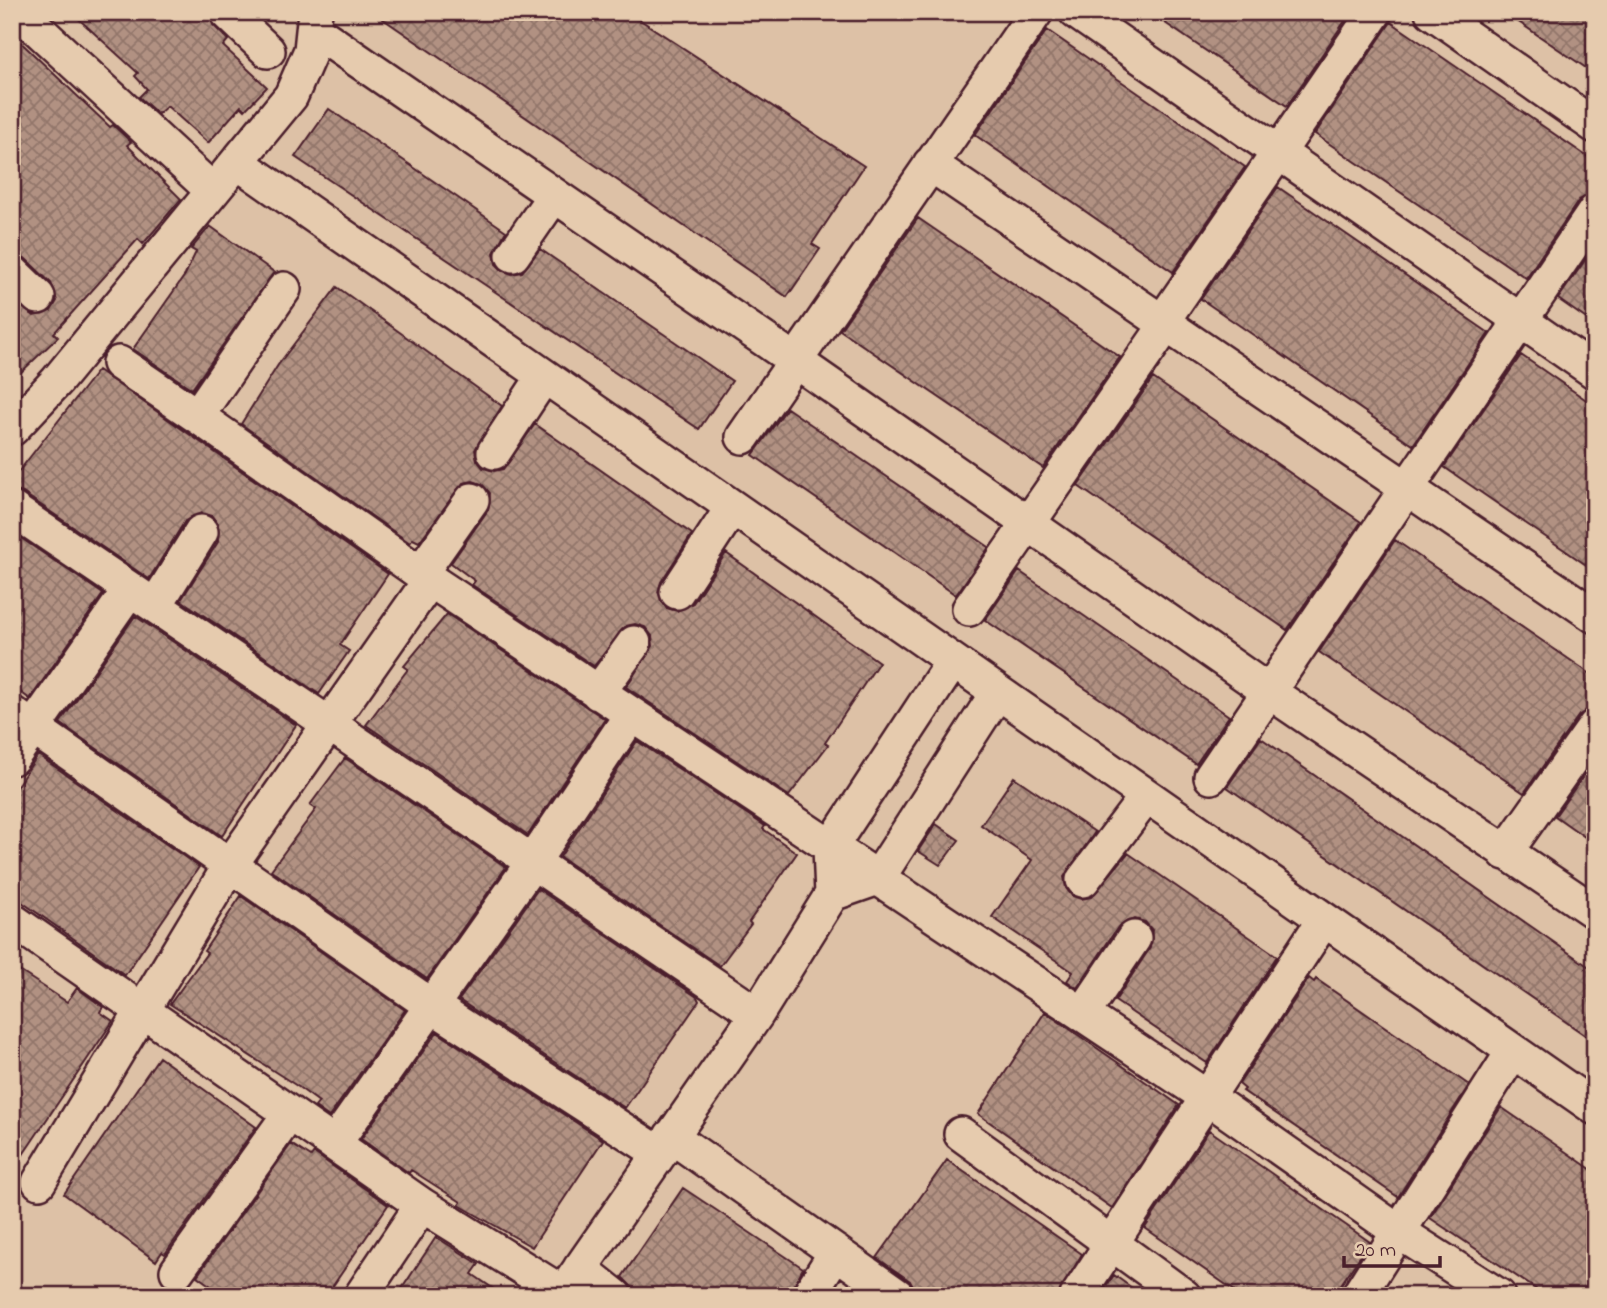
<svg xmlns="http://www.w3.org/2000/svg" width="1607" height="1308" font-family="'Indie Flower',sans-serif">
  <defs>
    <pattern id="building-cross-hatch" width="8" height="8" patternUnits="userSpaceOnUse" patternTransform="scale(1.75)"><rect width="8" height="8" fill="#b19182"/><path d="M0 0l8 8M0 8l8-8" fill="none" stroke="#92766b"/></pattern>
  </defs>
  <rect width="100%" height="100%" fill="#ddc1a6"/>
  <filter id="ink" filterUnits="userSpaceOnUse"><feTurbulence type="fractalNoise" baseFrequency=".0143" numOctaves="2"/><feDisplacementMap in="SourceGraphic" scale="14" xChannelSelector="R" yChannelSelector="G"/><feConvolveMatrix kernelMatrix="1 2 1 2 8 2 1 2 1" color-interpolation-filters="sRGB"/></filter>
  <g filter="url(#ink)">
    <!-- building -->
    <path fill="url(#building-cross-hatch)" stroke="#4a1f2b" stroke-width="2" d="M 71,12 L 208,12 L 213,25 L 228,40 L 223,46 L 267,87 L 245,110 L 241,106 L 208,143 L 167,106 L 158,114 L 139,97 L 147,89 L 135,76 L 138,73 Z
      M 373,12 L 628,12 L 864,166 L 812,244 L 820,249 L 787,297 Z
      M 1149,12 L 1351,12 L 1287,106 Z
      M 1504,12 L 1595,12 L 1595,74 L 1567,55 Z
      M 1391,22 L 1595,162 L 1595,192 L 1579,200 L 1526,278 L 1315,134 Z
      M 1047,30 L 1245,167 L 1173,272 L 975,135 Z
      M 12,34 L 110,127 L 113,125 L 131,142 L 127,145 L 181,199 L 143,244 L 138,239 L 54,333 L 58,337 L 12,381 L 12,299 L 34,316 L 51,311 L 57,301 L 51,283 L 25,258 L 12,253 Z
      M 329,109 L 506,231 L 494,253 L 496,264 L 503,271 L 512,274 L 522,272 L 540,249 L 732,381 L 699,429 L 295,157 Z
      M 1278,187 L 1489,333 L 1413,445 L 1201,299 Z
      M 918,218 L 1120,357 L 1043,468 L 840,330 Z
      M 210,226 L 274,272 L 192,389 L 133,349 L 185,275 L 196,252 L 191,249 Z
      M 1595,246 L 1595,325 L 1558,299 Z
      M 337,287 L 502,406 L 475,450 L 477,460 L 483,468 L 494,471 L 503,469 L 535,424 L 692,534 L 661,582 L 658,592 L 666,608 L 677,611 L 693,603 L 726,553 L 879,662 L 825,743 L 828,745 L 789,796 L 626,687 L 653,646 L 652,636 L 645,627 L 635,624 L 626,626 L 594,666 L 472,585 L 475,581 L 451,563 L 488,510 L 490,493 L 482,484 L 473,481 L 463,483 L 419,542 L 413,539 L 410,543 L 241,424 L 278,365 Z
      M 1521,355 L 1595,406 L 1595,571 L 1444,467 Z
      M 98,370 L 388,574 L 340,645 L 349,651 L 319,694 L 181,600 L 218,542 L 218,524 L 212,516 L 201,513 L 185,521 L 149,579 L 23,493 L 12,490 L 12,480 Z
      M 1153,378 L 1361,522 L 1287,630 L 1078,486 Z
      M 787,408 L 989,547 L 956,595 L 753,455 Z
      M 12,532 L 103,594 L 30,699 L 12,686 Z
      M 1395,540 L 1595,677 L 1595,707 L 1579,715 L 1524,793 L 1319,652 Z
      M 1019,571 L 1229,716 L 1196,764 L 985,620 Z
      M 447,614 L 605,719 L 528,835 L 366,725 L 408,669 L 404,666 Z
      M 135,616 L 296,725 L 222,836 L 60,723 Z
      M 1261,738 L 1595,971 L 1595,1042 L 1227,787 Z
      M 637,741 L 765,826 L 763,829 L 797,853 L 749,922 L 751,924 L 720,966 L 560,857 Z
      M 38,755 L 199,867 L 125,975 L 12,895 L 12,793 Z
      M 345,758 L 506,867 L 427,979 L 271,870 L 316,809 L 310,805 Z
      M 1595,760 L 1595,844 L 1555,816 Z
      M 1014,777 L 1095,832 L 1064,877 L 1066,888 L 1072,896 L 1081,899 L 1091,897 L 1128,853 L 1277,956 L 1207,1063 L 1115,1001 L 1150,948 L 1152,930 L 1145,922 L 1135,919 L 1118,927 L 1077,988 L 1067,981 L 1073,972 L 992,917 L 1032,860 L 981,825 Z
      M 936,824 L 959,840 L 940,865 L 918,851 Z
      M 538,889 L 697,997 L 699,1001 L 625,1108 L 459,1000 Z
      M 241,896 L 405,1010 L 329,1117 L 315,1107 L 319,1102 L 297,1086 L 170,1004 L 207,953 L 204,951 Z
      M 12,966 L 67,1002 L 77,988 L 103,1007 L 100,1012 L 113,1021 L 12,1171 Z
      M 1309,978 L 1314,982 L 1316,979 L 1469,1085 L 1398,1197 L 1243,1091 L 1245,1089 L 1239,1084 Z
      M 1045,1012 L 1179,1105 L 1112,1208 L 978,1114 Z
      M 437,1032 L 603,1140 L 532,1247 L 459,1205 L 461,1202 L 411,1170 L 409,1173 L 361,1139 Z
      M 159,1057 L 256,1127 L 165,1254 L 162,1252 L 156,1261 L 64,1194 Z
      M 1501,1107 L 1595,1172 L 1595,1296 L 1546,1296 L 1430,1218 Z
      M 1209,1130 L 1370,1242 L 1333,1296 L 1242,1296 L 1145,1228 Z
      M 291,1144 L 311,1157 L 314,1153 L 388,1205 L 326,1296 L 225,1296 L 197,1276 Z
      M 947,1160 L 1082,1254 L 1058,1296 L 917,1296 L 910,1281 L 877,1258 Z
      M 683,1188 L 803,1268 L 789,1296 L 634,1296 L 633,1288 L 622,1277 Z
      M 436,1237 L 479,1264 L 472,1274 L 504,1296 L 397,1296 Z
      M 1114,1275 L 1143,1296 L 1100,1296 Z"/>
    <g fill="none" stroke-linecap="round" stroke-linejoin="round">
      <!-- street casing -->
      <g stroke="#4a1f2b" stroke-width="38">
        <path id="street" d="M 19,12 L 213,191
          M 227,12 L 268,51
          M 1076,12 L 1595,372
          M 1432,12 L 1595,126
          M 314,30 L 797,362 L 1268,691 L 1595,912
          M 237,162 L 1595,1108
          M 930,164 L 1595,616
          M 513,255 L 553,197
          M 12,272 L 38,297
          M 284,289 L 197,416 L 430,580 L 1207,1097 L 1399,1232 L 1499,1296
          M 1162,322 L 1375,12
          M 119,363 L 197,416
          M 12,429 L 57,381 L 291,96 L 311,50 L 315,12
          M 743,437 L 1036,12
          M 494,452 L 544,376
          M 12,509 L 757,1014
          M 420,574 L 472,500
          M 677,592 L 732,508
          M 155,606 L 201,532
          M 969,609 L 1166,325
          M 953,661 L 830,848 L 832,894 L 878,878 L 997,693
          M 598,693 L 634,643
          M 12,713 L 432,1006 L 659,1153
          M 12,758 L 130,589
          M 1211,777 L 1595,211
          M 1505,853 L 1595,726
          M 1083,880 L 1146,797
          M 12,920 L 422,1205 L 563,1293
          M 1083,1014 L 1134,938
          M 961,1134 L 1184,1296
          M 671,1136 L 898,1296
          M 334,1144 L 533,862 L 631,715
          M 39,1182 L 229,867 L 430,580
          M 580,1268 L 615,1296
          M 177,1271 L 290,1113
          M 361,1296 L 422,1205
          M 561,1296 L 757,1014 L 832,894
          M 808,1296 L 836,1252
          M 1077,1296 L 1323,921
          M 1358,1296 L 1512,1053"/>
      </g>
      <!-- street -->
      <use href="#street" stroke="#e6cbae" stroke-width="33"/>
    </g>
  </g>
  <!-- margin -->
  <rect width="1607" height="1308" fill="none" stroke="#e6cbae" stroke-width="42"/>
  <rect x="21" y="21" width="1565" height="1266" fill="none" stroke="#4a1f2b" stroke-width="2.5" filter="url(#ink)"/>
  <!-- scale -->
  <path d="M1344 1256v10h96v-10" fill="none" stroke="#4a1f2b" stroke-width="3.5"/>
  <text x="1355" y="1256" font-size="21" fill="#4a1f2b" stroke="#e6cbae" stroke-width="5" paint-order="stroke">20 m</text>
</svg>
